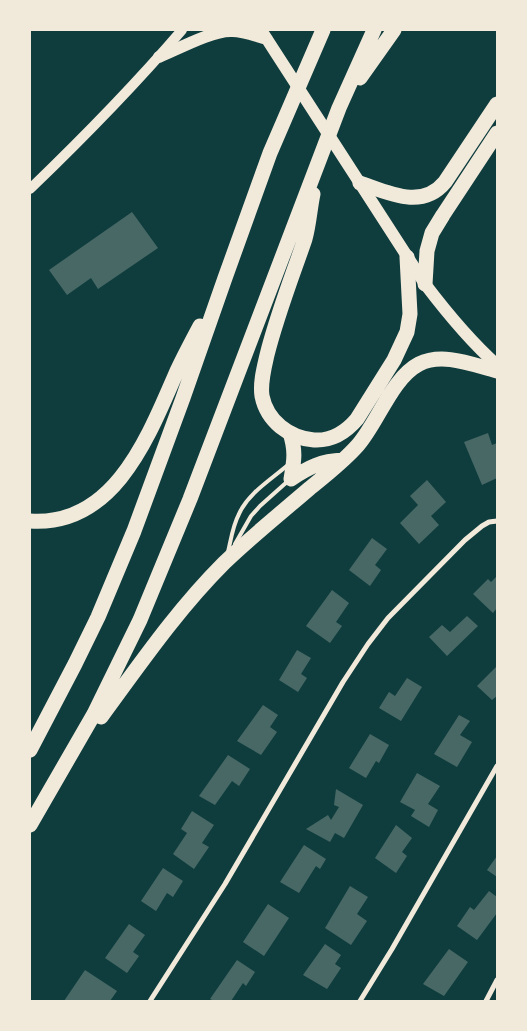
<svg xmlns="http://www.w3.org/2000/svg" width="527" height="1031" font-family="'Sofia Sans Condensed',sans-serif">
  <rect width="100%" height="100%" fill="#0f3d3e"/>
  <!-- building -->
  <path fill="#486865" d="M 132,212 L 158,248 L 98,289 L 91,278 L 67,295 L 49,270 Z
    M 488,433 L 492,445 L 497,443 L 497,478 L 482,485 L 464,442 Z
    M 427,480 L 446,502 L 431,516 L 439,525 L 419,544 L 400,523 L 418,505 L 410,496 Z
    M 372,538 L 387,549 L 375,565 L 381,570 L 370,586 L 349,570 Z
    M 497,576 L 497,608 L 493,613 L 473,594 L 488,579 L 491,582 Z
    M 332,590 L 349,603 L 336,622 L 342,626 L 330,643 L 306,626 Z
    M 467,616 L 478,626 L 447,656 L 429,637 L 442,625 L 450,632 Z
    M 297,650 L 311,658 L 301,674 L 307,678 L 298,692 L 279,680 Z
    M 497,666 L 497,696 L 492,700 L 477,686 Z
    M 407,678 L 422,687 L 401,721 L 379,708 L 389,692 L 395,696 Z
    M 263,705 L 278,715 L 270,727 L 277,732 L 261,755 L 237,741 Z
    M 459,715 L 470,721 L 460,735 L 472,742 L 457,767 L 434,754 Z
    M 370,734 L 389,745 L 379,763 L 376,761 L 366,778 L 349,768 Z
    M 228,755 L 250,769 L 239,786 L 232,781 L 215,805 L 199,796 Z
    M 417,773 L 440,786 L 428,804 L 438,810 L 429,827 L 411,816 L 415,810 L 400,802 Z
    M 336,789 L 363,805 L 344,838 L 335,833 L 330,842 L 306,829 L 328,815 L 331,820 L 339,807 L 334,805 Z
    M 192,811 L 214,825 L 202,843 L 209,847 L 194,869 L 173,854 L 187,833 L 181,829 Z
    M 396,825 L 412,838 L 402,852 L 407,856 L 396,873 L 375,858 Z
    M 304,845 L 326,859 L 320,869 L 316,866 L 299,893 L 280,882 Z
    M 497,856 L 497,877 L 487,870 Z
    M 163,868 L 183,881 L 173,897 L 167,893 L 156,911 L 141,901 Z
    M 350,886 L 368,897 L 357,914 L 367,921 L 351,945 L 325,928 Z
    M 489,891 L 497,897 L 497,913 L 477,940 L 457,926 L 470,907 L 474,910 Z
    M 268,904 L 289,918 L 264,956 L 243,942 Z
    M 129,924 L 145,935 L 133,952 L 139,956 L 127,973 L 105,958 Z
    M 325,944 L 341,955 L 335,964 L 341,968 L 327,989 L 303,975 Z
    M 449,949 L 468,962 L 444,996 L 423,984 Z
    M 237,960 L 255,972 L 246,986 L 243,983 L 231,1001 L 214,1001 L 210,999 Z
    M 85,970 L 117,991 L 110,1001 L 64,1001 Z"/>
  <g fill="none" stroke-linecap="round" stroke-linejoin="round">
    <!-- service -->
    <path stroke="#f1e9da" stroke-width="4" d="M 235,544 L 251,516 L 260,506 L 288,481
      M 228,552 C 231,539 233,525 239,514 C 248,493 272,479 289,464"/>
    <!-- minor -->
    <path stroke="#f1e9da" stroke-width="5" d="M 150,1001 L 225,884 L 343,682 L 368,644 L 388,618 L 465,540 L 482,526 L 489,522 L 497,521
      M 360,1001 L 392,949 L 497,766
      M 486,1001 L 497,980"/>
    <!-- secondary -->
    <path stroke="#f1e9da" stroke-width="10" d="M 30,189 C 83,138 134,86 182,30"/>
    <!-- primary -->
    <path stroke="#f1e9da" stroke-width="12" d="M 261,30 L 425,284 C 447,313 470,341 497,365
      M 159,57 C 178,49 213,30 232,31 C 244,31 256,36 267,39"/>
    <!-- motorway -->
    <path stroke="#f1e9da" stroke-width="15" d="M 360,78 L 394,30
      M 360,183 C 389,193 422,210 445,182 L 497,104
      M 313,194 C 310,208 309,225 305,239 C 292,277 277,315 267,355 C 264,368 260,383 262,396 C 267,421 289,438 314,440 C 331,441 346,432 357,419 L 394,360 L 407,332 L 410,314 L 407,257
      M 425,284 L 427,251 L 432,233 L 443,215 L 497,133
      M 290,433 C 296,451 294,461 291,479
      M 291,479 C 309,467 321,461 343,460
      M 30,521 C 115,527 149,435 177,371 C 184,356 192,341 200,326
      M 101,717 C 140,664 177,610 224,563 C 251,537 281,513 310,488 C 326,475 344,461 358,445 C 378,422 392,378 419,364 C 443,352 473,365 497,371
      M 30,750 L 75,664 L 98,617 L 134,531 L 183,398 L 225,278 L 270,153 L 323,30
      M 30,825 L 94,714 L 140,620 L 190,499 L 339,108 L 374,30"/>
  </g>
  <!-- border -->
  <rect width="527" height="1031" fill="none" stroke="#f1e9da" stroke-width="62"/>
</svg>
